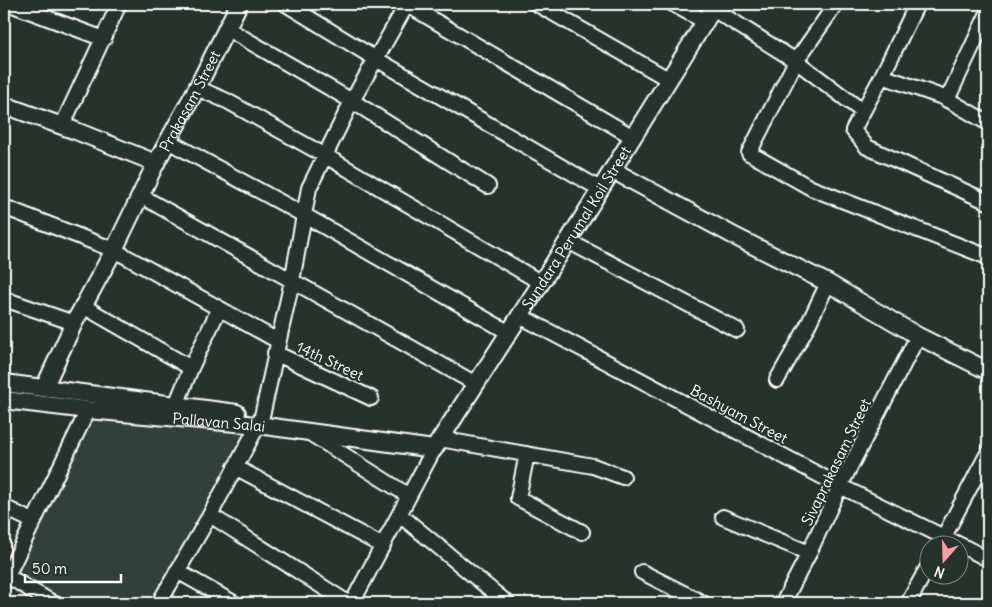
<svg xmlns="http://www.w3.org/2000/svg" width="992" height="607" font-family="Delius,sans-serif">
  <rect width="100%" height="100%" fill="#26332d"/>
  <filter id="ink" filterUnits="userSpaceOnUse"><feTurbulence type="fractalNoise" baseFrequency=".02" numOctaves="2"/><feDisplacementMap in="SourceGraphic" scale="10" xChannelSelector="R" yChannelSelector="G"/><feConvolveMatrix kernelMatrix="1 2 1 2 8 2 1 2 1" color-interpolation-filters="sRGB"/></filter>
  <g filter="url(#ink)">
    <!-- built -->
    <path fill="#333f3a" d="M 90,414 L 251,428 L 154,603 L 53,603 L 7,577 Z"/>
    <g fill="none" stroke-linecap="round" stroke-linejoin="round">
      <!-- minor casing -->
      <g stroke="#fff" stroke-width="18">
        <path id="minor" d="M 10,4 L 104,39
          M 286,4 L 376,59 L 600,189
          M 406,4 L 633,137
          M 537,4 L 668,79
          M 673,4 L 706,22
          M 836,4 L 796,61 L 862,111
          M 917,4 L 882,76 L 853,130 L 867,147 L 988,202
          M 713,9 L 796,61 L 749,153 L 811,188 L 988,257
          M 226,28 L 352,101 L 488,186
          M 882,76 L 945,98 L 988,123
          M 197,88 L 227,101 L 324,155 L 540,282
          M 947,100 L 988,13
          M 62,126 L 119,4
          M 168,141 L 304,215 L 508,332
          M 141,196 L 476,384
          M 4,207 L 114,250 L 278,341
          M 568,241 L 737,330
          M 4,299 L 74,323
          M 83,306 L 191,368
          M 520,316 L 840,486 L 958,544
          M 275,353 L 371,398
          M 777,380 L 806,329 L 828,283
          M 176,405 L 191,368 L 219,309
          M 262,416 L 292,281 L 309,188 L 352,101 L 407,4
          M 308,432 L 409,496
          M 440,439 L 593,466 L 623,477
          M 527,454 L 518,498 L 582,532
          M 235,467 L 383,546
          M 4,507 L 34,522
          M 210,515 L 348,603
          M 400,515 L 507,603
          M 723,517 L 809,553
          M 940,544 L 988,453
          M 960,545 L 988,559
          M 177,571 L 234,603
          M 642,572 L 703,603
          M 4,574 L 53,603
          M 7,576 L 88,410
          M 159,603 L 210,515 L 258,425
          M 352,603 L 434,449
          M 783,603 L 809,553 L 840,486 L 918,336
          M 908,603 L 930,563"/>
      </g>
      <!-- tertiary casing -->
      <g stroke="#fff" stroke-width="20">
        <g id="tertiary">
          <path d="M 4,105 L 76,131 L 156,163"/>
          <path d="M 612,170 L 738,238 L 828,283 L 918,336 L 988,371"/>
          <path d="M 4,383 L 237,413"/>
          <path id="s1" d="M 44,388 L 74,323 L 114,250 L 156,163 L 197,88 L 239,4"/>
          <path id="s2" d="M 4,400 L 88,410 L 258,425 L 434,449 L 568,241 L 716,4"/>
        </g>
      </g>
      <!-- minor -->
      <use href="#minor" stroke="#26332d" stroke-width="14"/>
      <!-- tertiary -->
      <use href="#tertiary" stroke="#26332d" stroke-width="16"/>
    </g>
  </g>
  <g text-anchor="middle" dominant-baseline="central" stroke-width="4.5" stroke-linejoin="round" paint-order="stroke">
    <!-- street labels -->
    <g font-size="15" fill="#fff" stroke="#26332d">
      <text stroke="none"><textPath href="#s1" startOffset="322">Prakasam Street</textPath></text>
      <text stroke="none"><textPath href="#s2" startOffset="696">Sundara Perumal Koil Street</textPath></text>
      <text transform="translate(330 361) rotate(25)">14th Street</text>
      <text transform="translate(739 414) rotate(28)">Bashyam Street</text>
      <text stroke="none"><textPath href="#s2" startOffset="216">Pallavan Salai</textPath></text>
      <text transform="translate(836 462) rotate(-64)">Sivaprakasam Street</text>
    </g>
  </g>
  <!-- margin -->
  <rect width="992" height="607" fill="none" stroke="#26332d" stroke-width="20"/>
  <rect x="10" y="10" width="972" height="587" fill="none" stroke="#fff" stroke-width="2" filter="url(#ink)"/>
  <!-- north arrow -->
  <g transform="translate(944 560) rotate(200)"><circle r="24" fill="#26332d" stroke="#7d8581"/>
  <path d="M0-4L9 19L0 12L-9 19Z" fill="#ff9aa2"/>
  <text y="-8" font-size="14" font-weight="bold" text-anchor="middle" fill="#ffffff">N</text>
  </g>
  <!-- scale -->
  <path d="M25 574v8h96v-8" fill="none" stroke="#ffffff" stroke-width="2.5"/>
  <text x="32" y="574" font-size="15" fill="#ffffff" stroke="#26332d" stroke-width="4" paint-order="stroke">50 m</text>
</svg>
